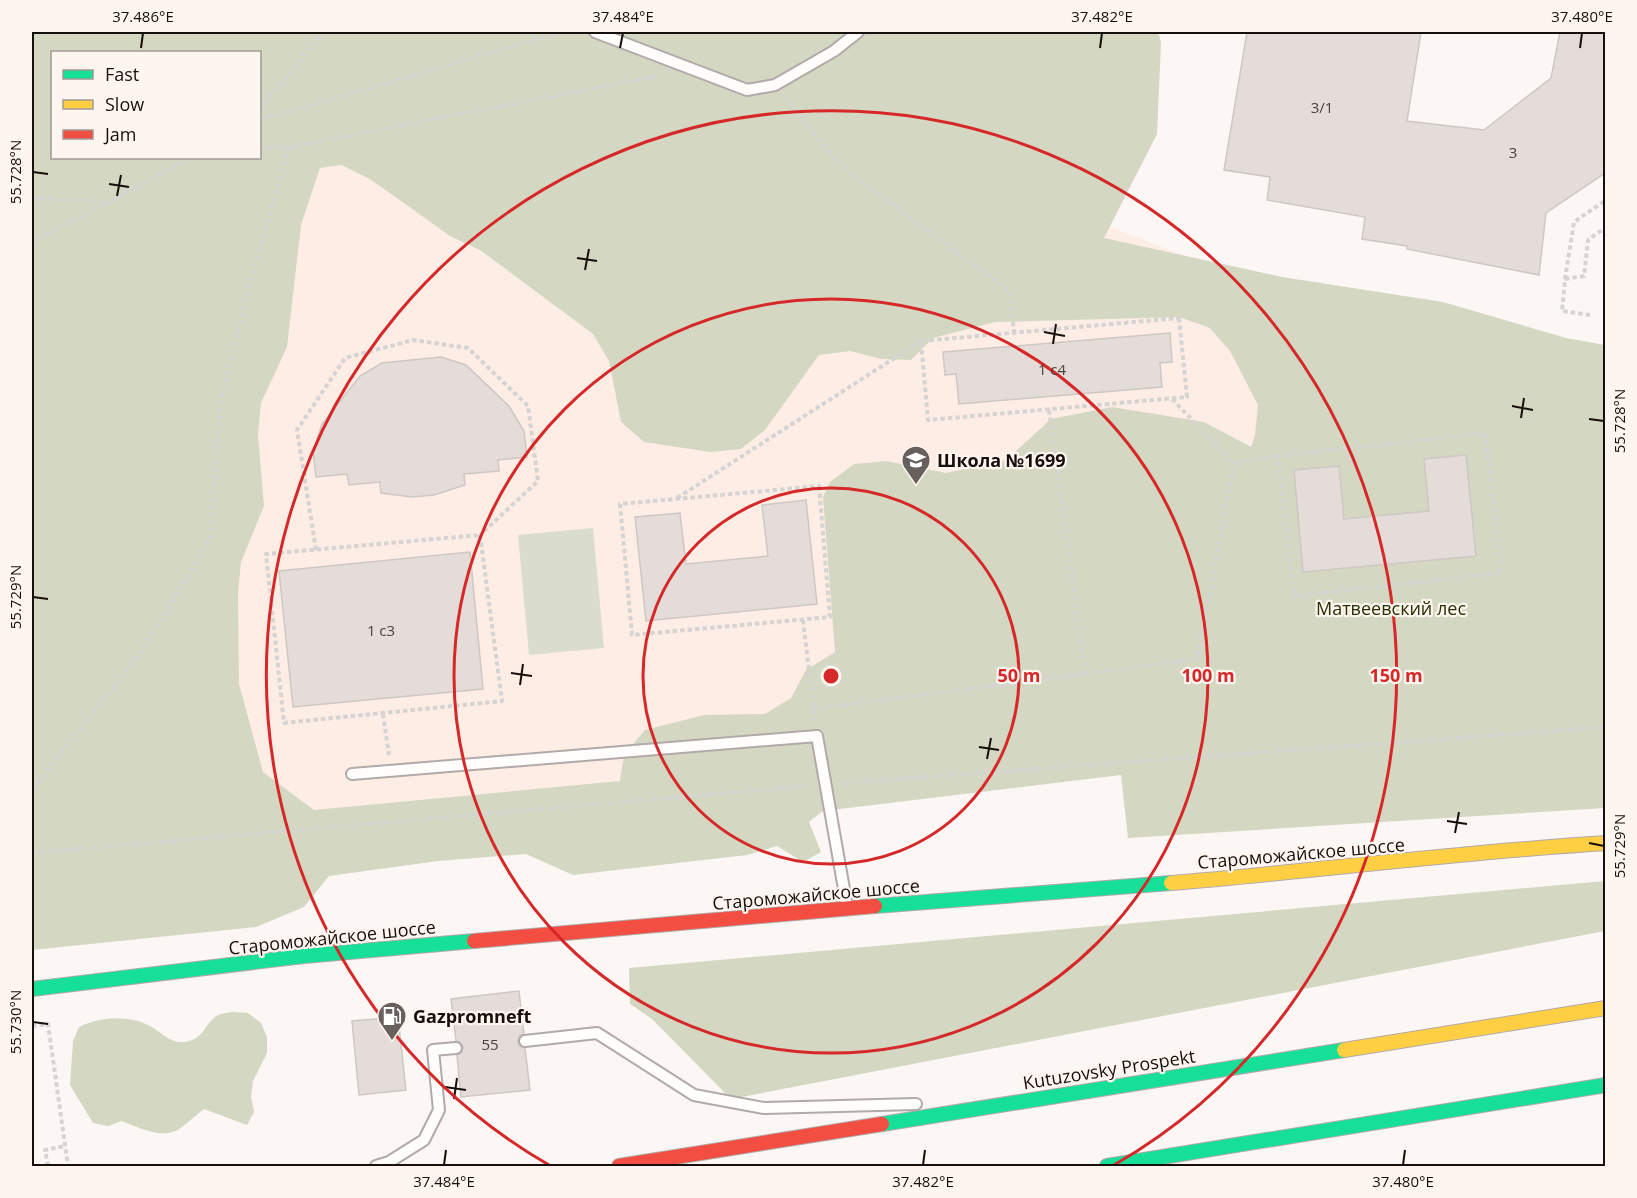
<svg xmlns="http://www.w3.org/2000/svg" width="1637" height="1198" font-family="'Open Sans',sans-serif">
  <rect width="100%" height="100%" fill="#fcf6f4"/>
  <!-- built -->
  <path fill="#feede5" d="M 696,101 L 1082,216 L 1519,386 L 1605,715 L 287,821 L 119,722 L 297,164 Z"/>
  <!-- green -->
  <path fill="#daddcb" d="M 593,528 L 604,648 L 529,655 L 518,535 Z"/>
  <!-- forest -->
  <path fill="#d4d8c2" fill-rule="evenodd" d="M 32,32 L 1158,32 L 1161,42 L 1157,134 L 1104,238 L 1282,277 L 1443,302 L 1566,338 L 1605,345 L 1605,808 L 1128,838 L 1121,775 L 823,811 L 809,822 L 821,852 L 803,862 L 777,846 L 747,855 L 573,875 L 526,854 L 438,861 L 329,876 L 304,907 L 256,927 L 32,950 ZM 52,52 L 260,52 L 260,158 L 52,158 ZM 341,165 L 370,179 L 450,236 L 480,250 L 593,334 L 609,361 L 621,422 L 644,442 L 710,452 L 741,449 L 765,430 L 819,355 L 850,351 L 881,359 L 911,360 L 933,338 L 995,322 L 1179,317 L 1210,328 L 1230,351 L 1258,405 L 1255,435 L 1251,447 L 1204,422 L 1112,407 L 1051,419 L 1006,460 L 946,473 L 886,461 L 854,464 L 830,482 L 823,497 L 835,652 L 806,670 L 791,698 L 765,714 L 704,715 L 645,730 L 624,755 L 620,781 L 314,810 L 263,772 L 239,684 L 238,593 L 241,562 L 264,506 L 258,434 L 261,403 L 287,347 L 301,225 L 320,168 Z
    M 1605,881 L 1605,931 L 731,1099 L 652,1019 L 630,1004 L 629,968 Z
    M 233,1012 L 248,1013 L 261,1023 L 267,1037 L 267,1053 L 253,1081 L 251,1097 L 254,1112 L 247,1125 L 204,1109 C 196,1115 190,1121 182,1127 C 164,1141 140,1128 122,1121 L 108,1126 L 93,1123 L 70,1085 L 73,1041 L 79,1027 C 102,1016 133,1014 155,1029 C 164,1035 171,1043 184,1042 C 203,1040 203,1027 215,1017 C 219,1013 227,1013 233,1012 Z"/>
  <!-- building -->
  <path fill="#e3dcd8" stroke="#cec7c4" stroke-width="1.5" d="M 1247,32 L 1421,32 L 1407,121 L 1484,130 L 1551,78 L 1560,32 L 1605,32 L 1605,173 L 1546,213 L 1539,275 L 1407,249 L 1407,246 L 1362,239 L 1365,217 L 1267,200 L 1270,177 L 1224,170 Z
    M 1170,333 L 1172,362 L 1160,363 L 1162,387 L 959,404 L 956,374 L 945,375 L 943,352 Z
    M 441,357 L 466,365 L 509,406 L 524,431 L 527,457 L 498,460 L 499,471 L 464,474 L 465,485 L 434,495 L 412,497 L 381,493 L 380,482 L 349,485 L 347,474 L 316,477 L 313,451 L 322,424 L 360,376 L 382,363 Z
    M 1466,455 L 1476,556 L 1303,572 L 1294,470 L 1339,466 L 1344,519 L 1429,511 L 1424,459 Z
    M 806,500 L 817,604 L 646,621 L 635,517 L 680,513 L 686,564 L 768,556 L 762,505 Z
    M 470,552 L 483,689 L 293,707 L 279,571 Z
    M 519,991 L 524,1034 L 520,1035 L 518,1041 L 519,1046 L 525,1048 L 530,1090 L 461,1097 L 457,1055 L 462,1052 L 463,1047 L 460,1042 L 456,1041 L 451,999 Z
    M 398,1017 L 406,1090 L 359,1095 L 352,1021 Z"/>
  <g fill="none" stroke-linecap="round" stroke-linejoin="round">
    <!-- lane casing -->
    <g stroke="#b1aaa8" stroke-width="14">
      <path id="lane" d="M 595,32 L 747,90 L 775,85 L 834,51 L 858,32
        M 352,774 L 817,736 L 847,906
        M 525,1041 L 597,1033 L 694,1095 L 764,1108 L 916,1104
        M 376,1166 L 389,1162 L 424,1140 L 439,1110 L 433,1050 L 456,1048"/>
    </g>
    <!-- fast casing -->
    <g stroke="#b1aaa8" stroke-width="16">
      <path id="fast" d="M 875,906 L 1171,883
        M 32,989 L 304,956 L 474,941
        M 882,1124 L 1344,1050
        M 1107,1166 L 1606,1085"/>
    </g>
    <!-- slow casing -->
    <g stroke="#b1aaa8" stroke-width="16">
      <path id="slow" d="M 1171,883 C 1316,871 1461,852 1606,843
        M 1344,1050 L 1606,1008"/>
    </g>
    <!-- jam casing -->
    <g stroke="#b1aaa8" stroke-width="16">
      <path id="jam" d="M 474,941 L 875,906
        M 619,1166 L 882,1124"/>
    </g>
    <!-- path -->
    <path stroke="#d6d4d3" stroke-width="4" stroke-dasharray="4.5 3" stroke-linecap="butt" d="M 785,97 L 833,157 L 849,173 L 1010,291 L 1014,333
      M 260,109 L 320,36 L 321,32
      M 260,120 L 562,32
      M 260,148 L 289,147 L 658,76
      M 32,198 L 109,202
      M 32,241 L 110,202 L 189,158
      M 1565,279 L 1584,276 L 1588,240 L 1606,227
      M 1590,315 L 1562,311 L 1565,279 L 1574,222 L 1606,200
      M 1179,318 L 1187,397 L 928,420 L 921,341 Z
      M 1172,399 L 1234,463 L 1278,456
      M 1049,410 L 1085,674
      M 1485,433 L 1501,573 L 1294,596 L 1278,456 Z
      M 819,486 L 830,617 L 632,635 L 620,504 Z
      M 677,498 L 921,341
      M 480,535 L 502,701 L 284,723 L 266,554 Z
      M 316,550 L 297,430 L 345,358 L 413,340 L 468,348 L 528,406 L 538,481 L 480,535
      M 803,620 L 815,720
      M 814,709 L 1197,659 L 1234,463
      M 383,714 L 389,755
      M 842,783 L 1606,727
      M 32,789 L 139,655 L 210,540 L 220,404 L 252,275 L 289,147
      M 32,853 L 808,786
      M 32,1026 L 48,1024 L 68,1166
      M 48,1166 L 45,1150 L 65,1146"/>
    <!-- lane -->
    <use href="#lane" stroke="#fffefd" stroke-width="10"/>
    <!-- fast -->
    <use href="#fast" stroke="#16e098" stroke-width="14"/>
    <!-- slow -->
    <use href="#slow" stroke="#ffcf43" stroke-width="14"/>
    <!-- jam -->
    <use href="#jam" stroke="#f24e42" stroke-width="14"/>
  </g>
  <!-- ticks -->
  <path fill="none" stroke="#170f0b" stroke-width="2" d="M 141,48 L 143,33M 620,48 L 623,33M 1100,48 L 1102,33M 1580,48 L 1582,33M 33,172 L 48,174M 109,184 L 129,187M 117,196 L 121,175M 577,258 L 597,261M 585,270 L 589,249M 1044,332 L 1065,336M 1053,344 L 1056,324M 1512,406 L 1533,410M 1521,418 L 1524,398M 1589,419 L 1604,421M 33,597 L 48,599M 511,673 L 532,676M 520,685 L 523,664M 979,747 L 999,750M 987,759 L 991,738M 1447,821 L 1467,824M 1455,833 L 1459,812M 1589,843 L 1604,846M 33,1022 L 48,1024M 445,1087 L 466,1090M 454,1099 L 457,1078M 444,1165 L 446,1150M 923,1165 L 925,1150M 1403,1165 L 1405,1150"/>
  <!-- distance rings -->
  <g fill="none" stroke="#d62828" stroke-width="3">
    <circle cx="831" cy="676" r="188"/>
    <circle cx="831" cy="676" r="377"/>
    <path d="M549 1165A565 565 0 1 1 1114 1165"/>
  </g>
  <!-- icons -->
  <defs>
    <g id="school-pin" transform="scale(1.5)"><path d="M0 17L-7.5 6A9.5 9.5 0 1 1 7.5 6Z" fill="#67605d" stroke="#fff5f0"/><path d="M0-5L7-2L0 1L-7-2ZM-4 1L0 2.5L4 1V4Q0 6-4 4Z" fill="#fff"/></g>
    <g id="fuel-pin" transform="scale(1.5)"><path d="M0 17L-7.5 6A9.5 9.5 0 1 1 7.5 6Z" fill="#67605d" stroke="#fff5f0"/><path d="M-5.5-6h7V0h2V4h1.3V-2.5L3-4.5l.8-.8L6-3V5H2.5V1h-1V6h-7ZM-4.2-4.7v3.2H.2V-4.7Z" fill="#fff"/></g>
  </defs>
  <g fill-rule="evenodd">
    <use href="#school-pin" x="916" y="460"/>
    <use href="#fuel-pin" x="392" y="1016"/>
  </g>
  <g text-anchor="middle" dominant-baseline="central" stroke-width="4.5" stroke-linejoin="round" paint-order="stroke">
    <!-- number labels -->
    <g font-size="15" fill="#4a423e">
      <text x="1322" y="107">3/1</text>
      <text x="1513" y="152">3</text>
      <text x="1052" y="369">1 с4</text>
      <text x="381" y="630">1 с3</text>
      <text x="490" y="1044">55</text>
    </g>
    <!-- poi labels -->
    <g font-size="18" font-weight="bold" fill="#170f0b" stroke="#fff5f0" text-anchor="start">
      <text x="937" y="460">Школа №1699</text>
      <text x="413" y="1016">Gazpromneft</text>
    </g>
    <!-- park labels -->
    <g font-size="18" fill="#263103" stroke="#fff5f0">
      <text x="1391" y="608">Матвеевский лес</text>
    </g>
    <!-- street labels -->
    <g font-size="18" fill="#170f0b" stroke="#fff5f0">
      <text transform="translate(1301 853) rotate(-5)">Староможайское шоссе</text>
      <text transform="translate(816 894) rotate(-5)">Староможайское шоссе</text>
      <text transform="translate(332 937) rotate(-6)">Староможайское шоссе</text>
      <text transform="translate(1109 1069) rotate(-9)">Kutuzovsky Prospekt</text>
    </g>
  </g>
  <circle cx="831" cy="676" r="9" fill="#d62828" stroke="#fff5f0" stroke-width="3"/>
  <g font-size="18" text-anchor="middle" font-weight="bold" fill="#d62828" stroke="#fff5f0" stroke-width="4.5" stroke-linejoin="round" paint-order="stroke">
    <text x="1019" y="682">50 m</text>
    <text x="1208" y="682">100 m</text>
    <text x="1396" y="682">150 m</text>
  </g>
  <!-- border -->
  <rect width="1637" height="1198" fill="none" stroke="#fff5f0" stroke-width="66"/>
  <!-- legend -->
  <rect x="51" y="51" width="210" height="108" fill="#fff5f0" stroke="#a29994" stroke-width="1.5"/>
  <rect x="63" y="70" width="30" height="9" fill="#16e098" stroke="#a29994" stroke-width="1.5"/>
  <text x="105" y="81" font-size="18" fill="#170f0b">Fast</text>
  <rect x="63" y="100" width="30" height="9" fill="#ffcf43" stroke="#a29994" stroke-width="1.5"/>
  <text x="105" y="111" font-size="18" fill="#170f0b">Slow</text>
  <rect x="63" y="130" width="30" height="9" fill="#f24e42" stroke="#a29994" stroke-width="1.5"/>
  <text x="105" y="141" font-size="18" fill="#170f0b">Jam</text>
  <rect x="33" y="33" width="1571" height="1132" fill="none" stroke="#170f0b" stroke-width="2"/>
  <g font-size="15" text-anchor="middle" fill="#170f0b">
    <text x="143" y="22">37.486°E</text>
    <text x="623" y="22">37.484°E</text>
    <text x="1102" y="22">37.482°E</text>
    <text x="1582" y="22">37.480°E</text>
    <text transform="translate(16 172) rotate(-90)" y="5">55.728°N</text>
    <text transform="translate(1620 421) rotate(-90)" y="5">55.728°N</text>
    <text transform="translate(16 597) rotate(-90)" y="5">55.729°N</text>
    <text transform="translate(1620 846) rotate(-90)" y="5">55.729°N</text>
    <text transform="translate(16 1022) rotate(-90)" y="5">55.730°N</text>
    <text x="444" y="1187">37.484°E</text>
    <text x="923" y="1187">37.482°E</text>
    <text x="1403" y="1187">37.480°E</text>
  </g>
</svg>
